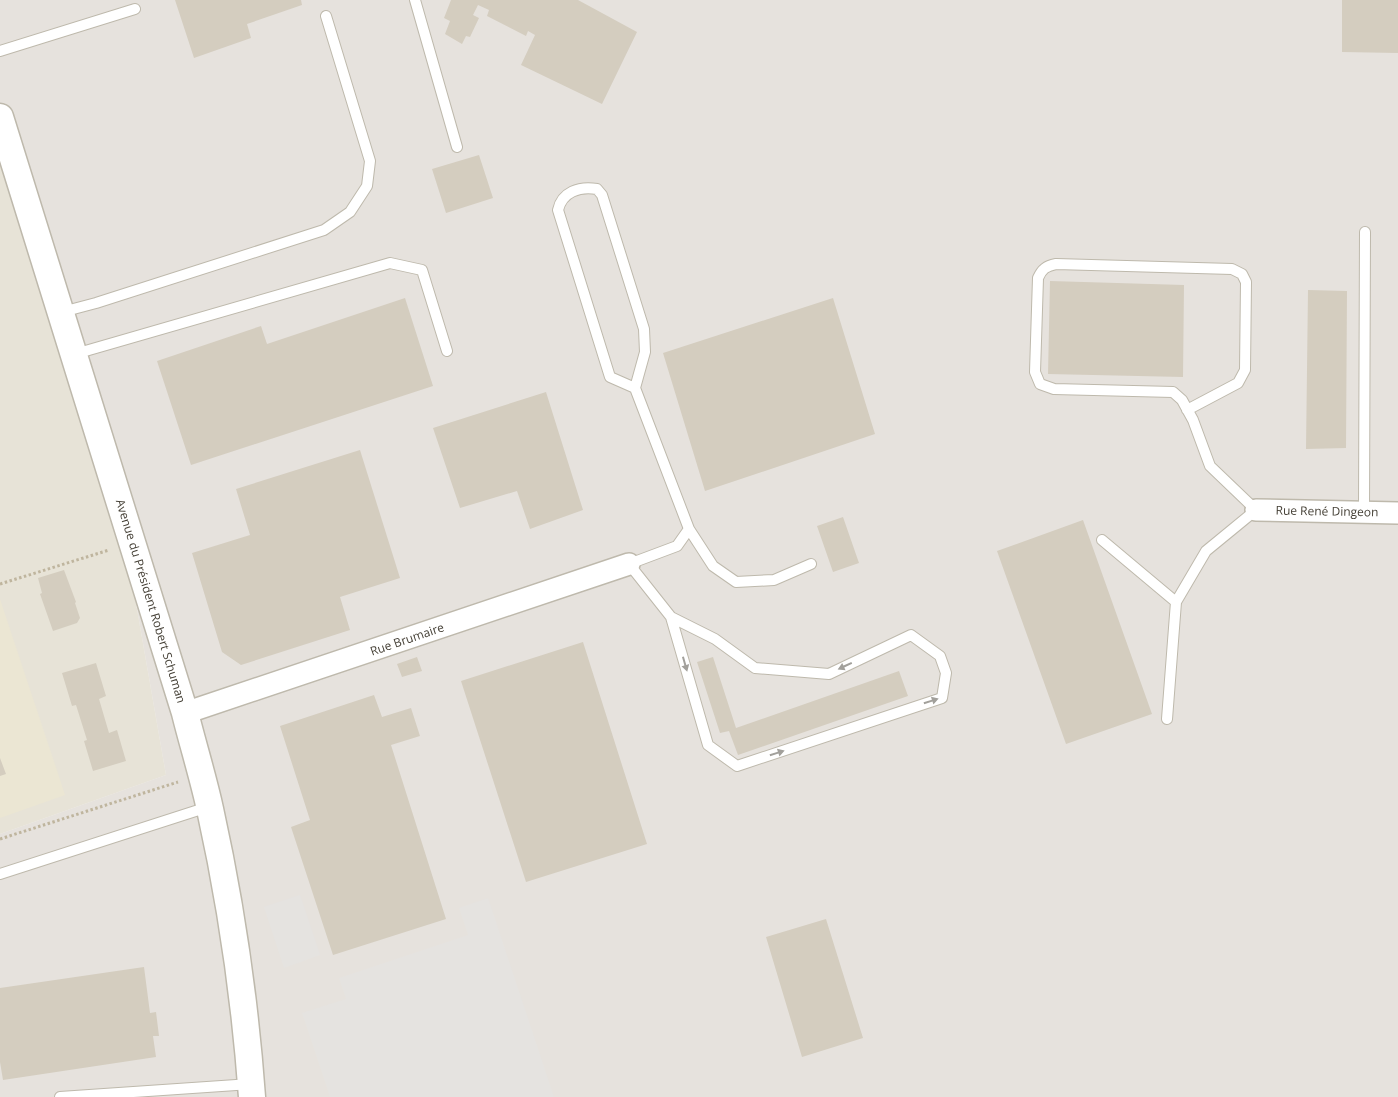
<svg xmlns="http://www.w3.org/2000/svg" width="1398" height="1097" font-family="'Open Sans',sans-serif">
  <rect width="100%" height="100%" fill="#f3f1e9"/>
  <!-- residential -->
  <path fill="#e7e3d7" d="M 0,140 L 123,529 L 166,775 L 0,834 Z"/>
  <!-- industrial -->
  <path fill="#e6e2dd" d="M 0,0 L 1398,0 L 1398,1097 L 0,1097 L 0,834 L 166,775 L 123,529 L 0,140 Z"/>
  <!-- education -->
  <path fill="#ebe6d3" d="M 0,599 L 65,795 L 0,818 Z"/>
  <!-- parking -->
  <path fill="#e5e3e0" d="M 300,895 L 320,955 L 284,968 L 264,907 Z
    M 488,898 L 554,1097 L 330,1097 L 302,1013 L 346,999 L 339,978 L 468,935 L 459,908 Z"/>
  <!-- building -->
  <path fill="#d4cdbf" d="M 175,0 L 301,0 L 302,5 L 247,24 L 251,38 L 194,58 Z
    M 451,0 L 578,0 L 637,32 L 602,104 L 521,65 L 535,35 L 528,31 L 526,36 L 487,16 L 489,10 L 478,5 L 473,15 L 479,18 L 470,37 L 466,36 L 462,44 L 445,34 L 450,21 L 444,18 Z
    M 1342,0 L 1398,0 L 1398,53 L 1342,52 Z
    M 479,155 L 493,198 L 446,213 L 432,169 Z
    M 1050,281 L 1184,285 L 1183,377 L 1048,374 Z
    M 1308,290 L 1347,291 L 1346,448 L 1306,449 Z
    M 405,298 L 433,386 L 191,465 L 157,361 L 261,326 L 267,344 Z
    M 833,298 L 875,434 L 705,491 L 663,353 Z
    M 546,392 L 583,510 L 530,529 L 517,491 L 460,508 L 433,428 Z
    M 360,450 L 400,578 L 340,597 L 350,630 L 241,665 L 222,652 L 192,553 L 250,535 L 236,489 Z
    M 843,517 L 859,563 L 833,572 L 817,526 Z
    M 1083,520 L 1152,714 L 1066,744 L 997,551 Z
    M 64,570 L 76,602 L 75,603 L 80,618 L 77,623 L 53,631 L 40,594 L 42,593 L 38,578 Z
    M 583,642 L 647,844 L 526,882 L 461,681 Z
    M 417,657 L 422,671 L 402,677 L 397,664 Z
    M 713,657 L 736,728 L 899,671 L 908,696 L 738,755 L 729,731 L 720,733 L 697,662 Z
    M 96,663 L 106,696 L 99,699 L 109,733 L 117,730 L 126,761 L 93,771 L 84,741 L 87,740 L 76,705 L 72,706 L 62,673 Z
    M 374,695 L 382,717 L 411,708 L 420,736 L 391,745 L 446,919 L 333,955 L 291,827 L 310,820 L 280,726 Z
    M 0,758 L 6,774 L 0,776 Z
    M 826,919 L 863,1038 L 802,1057 L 766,937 Z
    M 144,967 L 150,1013 L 156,1012 L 159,1036 L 153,1036 L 156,1057 L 3,1080 L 0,1062 L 0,988 Z"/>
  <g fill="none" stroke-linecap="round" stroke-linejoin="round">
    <!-- service casing -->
    <g stroke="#beb9ac" stroke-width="12">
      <path id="service" d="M 415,0 L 457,147
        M 0,51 L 135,9
        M 62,312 L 96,303 L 324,230 L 350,212 L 367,186 L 370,161 L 326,16
        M 75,354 L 390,263 L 422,270 L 447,351
        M 635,388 L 645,352 L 644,329 L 602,195 L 597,189 C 579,186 562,192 558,210 L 610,377 L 635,388 L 689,529 L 677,546 L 629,564 L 671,617 L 708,745 L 737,766 L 942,698 L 946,673 L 940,656 L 911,635 L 829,674 L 755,668 L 715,639 L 671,617
        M 1364,512 L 1365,232
        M 689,529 L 713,566 L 736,582 L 774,580 L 811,564
        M 1102,540 L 1176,602
        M 1167,719 L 1176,602 L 1206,551 L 1256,510 L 1210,466 L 1193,420 L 1182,400 L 1173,392 L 1054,389 L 1040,384 L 1035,372 L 1038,278 C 1042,269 1046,266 1056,264 L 1232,269 L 1242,274 L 1246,282 L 1245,370 L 1238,383 L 1187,410
        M 0,874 L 208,807
        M 60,1097 L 251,1084"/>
    </g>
    <!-- minor casing -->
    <g stroke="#beb9ac" stroke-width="24">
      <path id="minor" d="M 1256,510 L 1398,513
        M 185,713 L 629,564"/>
    </g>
    <!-- tertiary casing -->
    <g stroke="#beb9ac" stroke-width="29">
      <path id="tertiary" d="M 0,117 L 185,713 C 193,745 203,777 210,809 C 231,904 245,1000 252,1097"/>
    </g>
    <!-- path -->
    <path stroke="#bfb59e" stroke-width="3" stroke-dasharray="2.5 2.5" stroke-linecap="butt" d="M 0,584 L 109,550
      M 0,839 L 178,782"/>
    <!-- service -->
    <use href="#service" stroke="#fff" stroke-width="10"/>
    <!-- minor -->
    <use href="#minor" stroke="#fff" stroke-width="21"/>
    <!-- tertiary -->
    <use href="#tertiary" stroke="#fff" stroke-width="26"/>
  </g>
  <!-- one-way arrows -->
  <defs><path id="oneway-solid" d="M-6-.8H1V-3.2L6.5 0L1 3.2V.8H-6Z" transform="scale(1.25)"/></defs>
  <g fill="#a2a09b">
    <use href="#oneway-solid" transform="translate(685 664) rotate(74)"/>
    <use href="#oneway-solid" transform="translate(845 666) rotate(155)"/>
    <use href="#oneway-solid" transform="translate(931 701) rotate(-18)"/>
    <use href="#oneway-solid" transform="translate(777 753) rotate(-18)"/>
  </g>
  <g text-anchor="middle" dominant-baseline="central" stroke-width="4" stroke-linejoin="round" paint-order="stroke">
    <!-- street labels -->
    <g font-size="12" fill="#464137" stroke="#fff">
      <text transform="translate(1327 511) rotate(1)">Rue René Dingeon</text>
      <text transform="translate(151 601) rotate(73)">Avenue du Président Robert Schuman</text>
      <text transform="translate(407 639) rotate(-19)">Rue Brumaire</text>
    </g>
  </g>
</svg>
